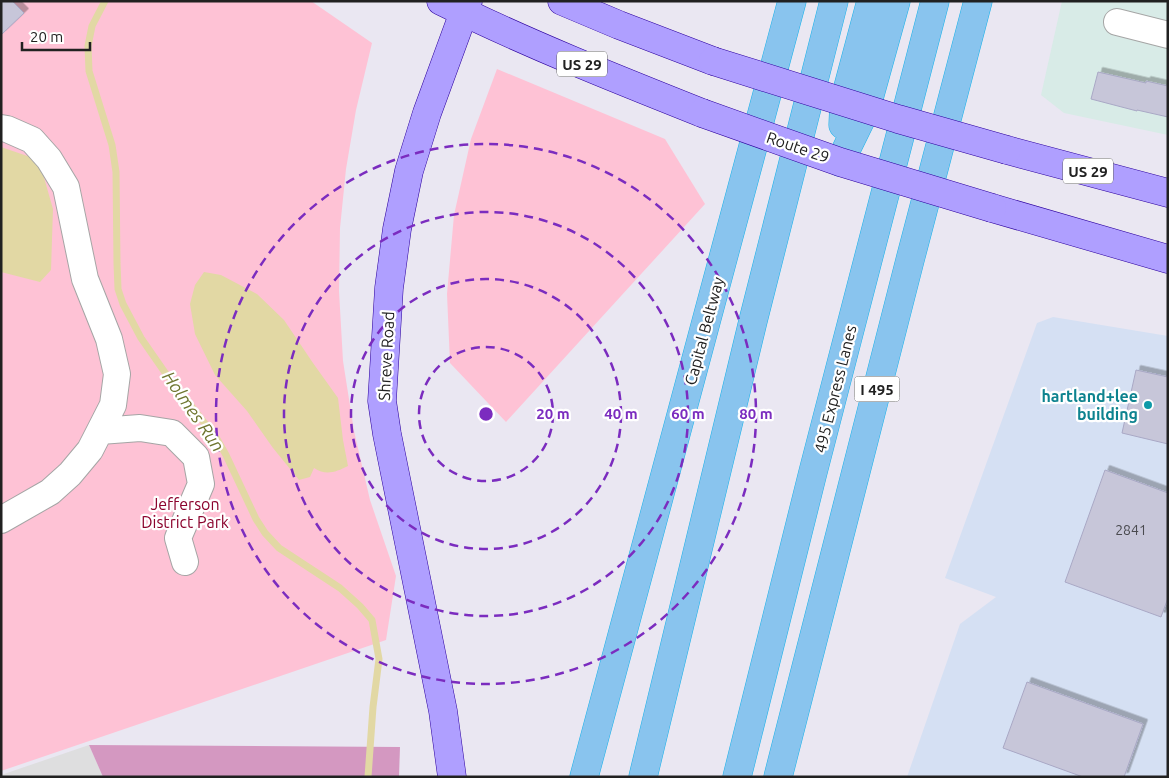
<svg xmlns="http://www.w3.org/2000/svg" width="1169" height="778" font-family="Ubuntu,sans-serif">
  <defs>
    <filter id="shadow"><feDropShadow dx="4.5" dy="-4.5" stdDeviation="0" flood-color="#0004"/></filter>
  </defs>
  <rect width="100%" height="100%" fill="#eae7f2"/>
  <!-- residential -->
  <path fill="#dededf" d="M 89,745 L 103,777 L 1,777 L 1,775 Z"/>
  <!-- commercial -->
  <path fill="#d5e0f3" d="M 1053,317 L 1168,336 L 1168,777 L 907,777 L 960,624 L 996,597 L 945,578 L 1037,323 Z"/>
  <!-- industrial -->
  <path fill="#d8ebe7" d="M 1062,1 L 1168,1 L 1168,135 L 1064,113 L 1041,95 Z"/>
  <!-- forest -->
  <path fill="#d498c1" d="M 89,745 L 400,747 L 399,777 L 103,777 Z"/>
  <!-- park -->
  <path fill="#fec2d5" d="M 1,1 L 311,1 L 372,43 L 356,110 L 346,169 L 340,228 L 339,291 L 343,361 L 354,431 L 370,500 L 396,576 L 386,640 L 1,771 Z
    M 497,69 L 665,139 L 705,204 L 506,422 L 450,363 L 447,294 L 454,215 L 471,139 Z"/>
  <!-- water -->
  <path fill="#e2d8a4" d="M 1,147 L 39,160 L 53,209 L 51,270 L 40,282 L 1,272 Z
    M 204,272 L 221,275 L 257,294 L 284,320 L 313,363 L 338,398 L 343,440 L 348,466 C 336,472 326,476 314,468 L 310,477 L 299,480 L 273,448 L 247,411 L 215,375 L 195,334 L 190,304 L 195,285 Z"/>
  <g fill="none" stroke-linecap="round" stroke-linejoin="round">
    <!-- stream -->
    <path stroke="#e2d8a4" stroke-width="7" d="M 105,1 L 92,26 L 88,46 L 89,71 L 112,145 L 116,172 L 117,263 L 118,289 L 123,304 L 141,338 L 166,374 L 217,439 L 226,455 L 256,519 L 265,533 L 279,548 L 340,588 L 360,606 L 372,620 L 379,659 L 373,707 L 368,777"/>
  </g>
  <!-- building -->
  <path fill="#c7c6d9" stroke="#a9a8c5" filter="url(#shadow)" d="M 1,1 L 12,1 L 24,13 L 1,35 Z
    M 1098,72 L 1146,83 L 1146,81 L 1168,86 L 1168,117 L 1137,110 L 1137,111 L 1091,99 Z
    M 1136,370 L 1168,377 L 1168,444 L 1122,433 Z
    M 1105,470 L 1168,493 L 1168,598 L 1161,617 L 1065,582 Z
    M 1027,682 L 1143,724 L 1124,777 L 1083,777 L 1003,748 Z"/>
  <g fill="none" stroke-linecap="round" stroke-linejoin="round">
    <!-- minor casing -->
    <g stroke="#a5a5a5" stroke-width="28">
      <path id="minor" d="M 1117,22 L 1168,35
        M 1,128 L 7,129 L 32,140 L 49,159 L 66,187 L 85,279 L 109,339 L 117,374 L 113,405 L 90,450 L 70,474 L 50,492 L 1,520
        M 100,431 L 140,428 L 172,433 L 196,457 L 201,484 L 178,538 L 185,562"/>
    </g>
    <!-- major casing -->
    <g stroke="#2c009e" stroke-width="29">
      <path id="major" d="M 441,1 C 526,43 614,78 702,113
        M 562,1 L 619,25 L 713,61
        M 1007,150 L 1168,193
        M 992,208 L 1168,259
        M 452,777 L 443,711 L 387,434 L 382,401 L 389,288 L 397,229 L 409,171 L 427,113 L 468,1"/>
    </g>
    <!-- highway casing -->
    <g stroke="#1ab2e9" stroke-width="29">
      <path id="highway" d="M 843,125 L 844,102 L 871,1
        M 840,162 L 866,109 L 896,1
        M 584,777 L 792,1
        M 643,777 L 753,321 L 834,1
        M 737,777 L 813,472 L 935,1
        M 778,777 L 910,260 L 978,1"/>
    </g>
    <!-- minor -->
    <use href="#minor" stroke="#fff" stroke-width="26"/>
    <!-- major -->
    <use href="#major" stroke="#af9fff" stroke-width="28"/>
    <!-- highway -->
    <use href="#highway" stroke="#89c4ee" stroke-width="28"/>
    <!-- major-bridge casing -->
    <g stroke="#2c009e" stroke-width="29" stroke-linecap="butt">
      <path id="major-bridge" d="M 713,61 L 898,119 L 1007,150
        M 702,113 L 840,162 L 992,208"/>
    </g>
    <!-- major-bridge -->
    <use href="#major-bridge" stroke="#af9fff" stroke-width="28"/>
  </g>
  <!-- distance rings -->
  <g fill="none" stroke="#7b2cbf" stroke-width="2.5" stroke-dasharray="9 6">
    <circle cx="486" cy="414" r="67"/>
    <circle cx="486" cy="414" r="135"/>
    <circle cx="486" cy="414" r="202"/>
    <circle cx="486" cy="414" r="270"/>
  </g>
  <!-- markers -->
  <circle fill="#0f9aa8" stroke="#fff" stroke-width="2" cx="1148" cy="405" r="5"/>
  <g text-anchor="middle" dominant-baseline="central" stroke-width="4.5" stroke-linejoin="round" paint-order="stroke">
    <!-- number labels -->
    <g font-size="14" fill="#4a4a4f">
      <text x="1131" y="530">2841</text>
    </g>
    <!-- shield labels -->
    <g fill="#fff" stroke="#646464" stroke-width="1">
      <rect x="557" y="51.5" width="50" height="25" rx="4"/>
      <rect x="1063" y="158.5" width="50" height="25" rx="4"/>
      <rect x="854.5" y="376.5" width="45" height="25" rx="4"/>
    </g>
    <g font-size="15" font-weight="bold" fill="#212121">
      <text x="582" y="64">US 29</text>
      <text x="1088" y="171">US 29</text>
      <text x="877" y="389">I 495</text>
    </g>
    <!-- street labels -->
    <g font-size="16" fill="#212121" stroke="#fff">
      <text transform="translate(798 147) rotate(19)">Route 29</text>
      <text transform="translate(704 331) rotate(-75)">Capital Beltway</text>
      <text transform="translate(386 356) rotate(-87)">Shreve Road</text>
      <text transform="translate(835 389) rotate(-76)">495 Express Lanes</text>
    </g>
    <!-- culture labels -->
    <g font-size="16" font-weight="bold" fill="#0d838f" stroke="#fff" text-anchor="end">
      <text x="1138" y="396">hartland+lee<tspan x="1138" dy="18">building</tspan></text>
    </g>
    <!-- park labels -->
    <g font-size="16" fill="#8b032d" stroke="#fff">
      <text x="185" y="504">Jefferson<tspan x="185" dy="18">District Park</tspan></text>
    </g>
    <!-- water labels -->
    <g font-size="18" font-style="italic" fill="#6f7630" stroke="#fff">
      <text transform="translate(194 411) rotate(55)">Holmes Run</text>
    </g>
  </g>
  <circle cx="486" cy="414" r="8" fill="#7b2cbf" stroke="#fff" stroke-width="2.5"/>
  <g font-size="15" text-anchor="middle" font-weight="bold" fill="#7b2cbf" stroke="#fff" stroke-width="4.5" stroke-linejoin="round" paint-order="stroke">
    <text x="553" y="419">20 m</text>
    <text x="621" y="419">40 m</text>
    <text x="688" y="419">60 m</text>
    <text x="756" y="419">80 m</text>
  </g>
  <!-- border -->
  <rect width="1169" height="778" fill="none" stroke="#212121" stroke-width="5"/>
  <!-- scale -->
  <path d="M22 42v8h68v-8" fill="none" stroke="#212121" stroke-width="2.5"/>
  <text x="30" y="42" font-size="15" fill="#212121" stroke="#ffffff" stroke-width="4" paint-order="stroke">20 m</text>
</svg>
